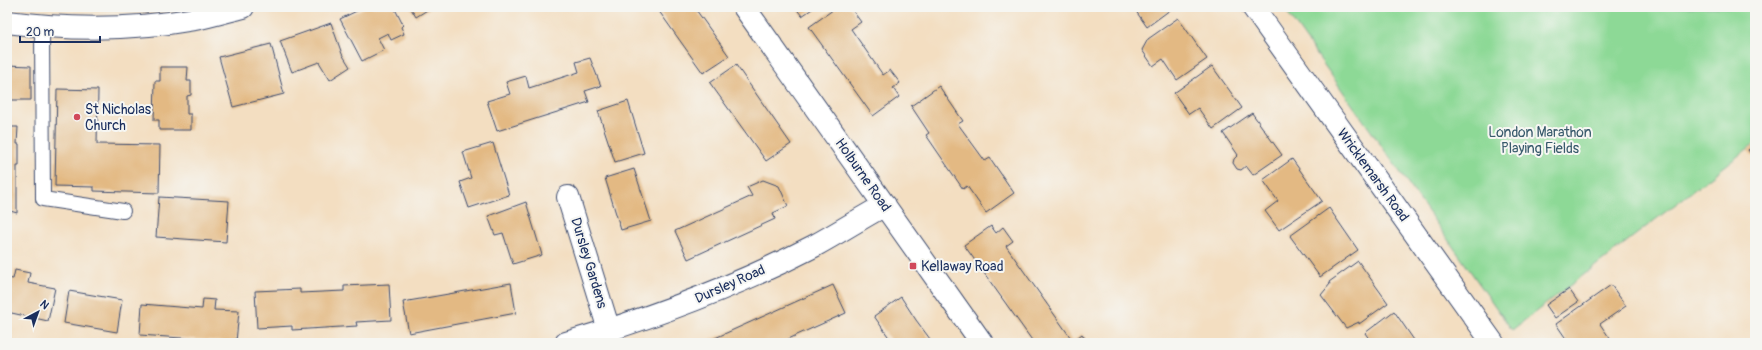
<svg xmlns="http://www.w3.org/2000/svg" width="1762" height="350" font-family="Pangolin,sans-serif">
  <rect width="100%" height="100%" fill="#f6f6f2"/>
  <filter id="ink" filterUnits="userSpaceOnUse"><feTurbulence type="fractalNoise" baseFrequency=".025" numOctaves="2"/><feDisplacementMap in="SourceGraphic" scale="8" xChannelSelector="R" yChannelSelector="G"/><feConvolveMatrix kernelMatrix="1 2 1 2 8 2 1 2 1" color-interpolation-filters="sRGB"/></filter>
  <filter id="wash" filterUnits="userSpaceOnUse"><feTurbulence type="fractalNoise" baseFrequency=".012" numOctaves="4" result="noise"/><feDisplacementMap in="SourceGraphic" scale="16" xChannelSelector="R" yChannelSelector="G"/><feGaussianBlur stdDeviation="0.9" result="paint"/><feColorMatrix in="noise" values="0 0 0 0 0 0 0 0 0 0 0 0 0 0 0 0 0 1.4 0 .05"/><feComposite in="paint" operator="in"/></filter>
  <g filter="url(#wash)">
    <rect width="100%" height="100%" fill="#f3dec1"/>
    <!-- green -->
    <path fill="#8dd996" stroke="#54847a" d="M 1283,7 L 1755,7 L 1755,143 L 1512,330 Z"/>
    <g id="blocks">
      <!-- building -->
      <path fill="#e3b983" d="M 365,7 L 394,7 L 403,25 L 401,27 L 404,34 L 391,40 L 388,33 L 378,38 L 384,50 L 362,61 L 340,19 Z
        M 410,7 L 432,7 L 416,17 Z
        M 656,7 L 694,7 L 729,56 L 703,73 Z
        M 795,7 L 815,7 L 802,16 Z
        M 837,7 L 850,7 L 861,22 L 851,29 L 883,75 L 890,70 L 900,83 L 893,88 L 899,97 L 873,116 L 809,27 Z
        M 1133,7 L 1174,7 L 1147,27 Z
        M 1178,18 L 1207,59 L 1177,80 L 1163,59 L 1153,66 L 1142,50 L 1148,39 Z
        M 331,23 L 342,54 L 350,67 L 330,80 L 319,62 L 292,72 L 280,41 Z
        M 271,44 L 284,94 L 233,107 L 219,57 Z
        M 590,58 L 601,86 L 585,91 L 589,102 L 497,131 L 487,101 L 510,94 L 506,82 L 526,76 L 529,88 L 579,72 L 576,62 Z
        M 7,65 L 31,66 L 31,100 L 7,100 Z
        M 736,65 L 791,144 L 766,161 L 710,83 Z
        M 1212,66 L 1242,108 L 1213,129 L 1198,108 L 1189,114 L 1174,93 Z
        M 160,67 L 188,67 L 187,81 L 191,81 L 191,95 L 187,96 L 187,114 L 191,114 L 191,130 L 159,130 L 159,120 L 154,120 L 155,81 L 160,81 Z
        M 939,86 L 963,121 L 958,124 L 985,161 L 990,158 L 1014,193 L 986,213 L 967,186 L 963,189 L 926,135 L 929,133 L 911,106 Z
        M 57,89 L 98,90 L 97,144 L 160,145 L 159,193 L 94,191 L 94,187 L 55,186 Z
        M 628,101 L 644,153 L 615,162 L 598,111 Z
        M 1252,113 L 1282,155 L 1253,175 L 1246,166 L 1241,170 L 1237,169 L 1233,163 L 1234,159 L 1238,155 L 1223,133 Z
        M 7,127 L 18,127 L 17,144 L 19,144 L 19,166 L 17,166 L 17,213 L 7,210 Z
        M 493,143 L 509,195 L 469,208 L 460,182 L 471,178 L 463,152 Z
        M 1755,145 L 1755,159 L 1748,150 Z
        M 1292,159 L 1322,201 L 1279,230 L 1265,211 L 1278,201 L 1263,180 Z
        M 634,169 L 651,221 L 621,230 L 605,178 Z
        M 763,180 L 779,186 L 788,206 L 773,213 L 775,219 L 688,259 L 675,231 L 752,196 L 747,187 Z
        M 159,197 L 229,201 L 226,242 L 156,237 Z
        M 526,202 L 542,255 L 513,264 L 503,233 L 495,235 L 488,216 Z
        M 1329,208 L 1358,250 L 1320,277 L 1290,236 Z
        M 991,226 L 996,233 L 1003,227 L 1013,241 L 1006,246 L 1073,341 L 1082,334 L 1088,343 L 1034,343 L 964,245 Z
        M 1358,261 L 1388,303 L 1359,324 L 1359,322 L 1346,328 L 1321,295 L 1330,284 L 1329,282 Z
        M 15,270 L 30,273 L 28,283 L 55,288 L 48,321 L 7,312 L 7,278 L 13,279 Z
        M 511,283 L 516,313 L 409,333 L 403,302 Z
        M 389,284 L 391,320 L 356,322 L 357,326 L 292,330 L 292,326 L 257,328 L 255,291 L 300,289 L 300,293 L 344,291 L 344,286 Z
        M 833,285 L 846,313 L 797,335 L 780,343 L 704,343 Z
        M 1611,285 L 1626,306 L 1600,324 L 1613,343 L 1569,343 L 1556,324 Z
        M 1569,289 L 1578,302 L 1555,318 L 1546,305 Z
        M 69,291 L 122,300 L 117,332 L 64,323 Z
        M 901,297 L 916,320 L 933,343 L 893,343 L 890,339 L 874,316 Z
        M 203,299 L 215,300 L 214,310 L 239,311 L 236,342 L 140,335 L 142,304 L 202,309 Z
        M 1394,311 L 1416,343 L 1372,343 L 1365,333 Z"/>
    </g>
  </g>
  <g filter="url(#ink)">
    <use href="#blocks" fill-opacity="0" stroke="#3b496d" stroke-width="1"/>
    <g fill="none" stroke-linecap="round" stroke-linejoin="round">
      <!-- service casing -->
      <g stroke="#3b496d" stroke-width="16">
        <path id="service" d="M 42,27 L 43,199 L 123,211"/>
      </g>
      <!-- minor casing -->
      <g stroke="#3b496d" stroke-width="24">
        <path id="minor" d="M 744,7 L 982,343
          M 1253,7 L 1493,343
          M 7,22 C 70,30 133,30 195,19 C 211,16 227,11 243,7
          M 568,197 L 609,330
          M 566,343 C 651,318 735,287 814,246 C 838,233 861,218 885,205"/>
      </g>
      <!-- service -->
      <use href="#service" stroke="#fff" stroke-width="14"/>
      <!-- minor -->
      <use href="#minor" stroke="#fff" stroke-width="22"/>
    </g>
  </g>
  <!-- markers -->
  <g fill="#d1495b" stroke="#f6f6f2" stroke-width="1.5">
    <circle cx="77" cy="117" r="4"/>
    <rect x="909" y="262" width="8" height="8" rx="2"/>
  </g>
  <g text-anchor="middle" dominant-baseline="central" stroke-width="4" stroke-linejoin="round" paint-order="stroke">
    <!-- poi labels -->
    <g font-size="14" fill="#1b2f5e" stroke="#f6f6f2" text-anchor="start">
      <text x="85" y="109">St Nicholas<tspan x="85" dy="16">Church</tspan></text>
      <text x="921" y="266">Kellaway Road</text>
    </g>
    <!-- park labels -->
    <g font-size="14" fill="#385a6c" stroke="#f6f6f2">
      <text x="1540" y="132">London Marathon<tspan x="1540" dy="16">Playing Fields</tspan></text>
    </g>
    <!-- street labels -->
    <g font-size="14" fill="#1b2f5e" stroke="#f6f6f2">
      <text transform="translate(863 175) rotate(55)">Holburne Road</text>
      <text transform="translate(1373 175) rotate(54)">Wricklemarsh Road</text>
      <text transform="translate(589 263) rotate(73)">Dursley Gardens</text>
      <text transform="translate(730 284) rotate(-24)">Dursley Road</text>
    </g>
  </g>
  <!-- margin -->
  <rect width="1762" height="350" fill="none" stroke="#f6f6f2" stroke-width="24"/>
  <!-- north arrow -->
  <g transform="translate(38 312) rotate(41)" stroke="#f6f6f2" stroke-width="3" paint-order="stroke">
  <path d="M0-3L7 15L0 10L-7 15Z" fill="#1b2f5e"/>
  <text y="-6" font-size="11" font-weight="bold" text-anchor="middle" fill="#1b2f5e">N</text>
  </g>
  <!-- scale -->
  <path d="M20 36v6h80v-6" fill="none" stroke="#1b2f5e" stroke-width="2"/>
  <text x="26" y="36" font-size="12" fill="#1b2f5e" stroke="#f6f6f2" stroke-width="3" paint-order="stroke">20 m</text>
</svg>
